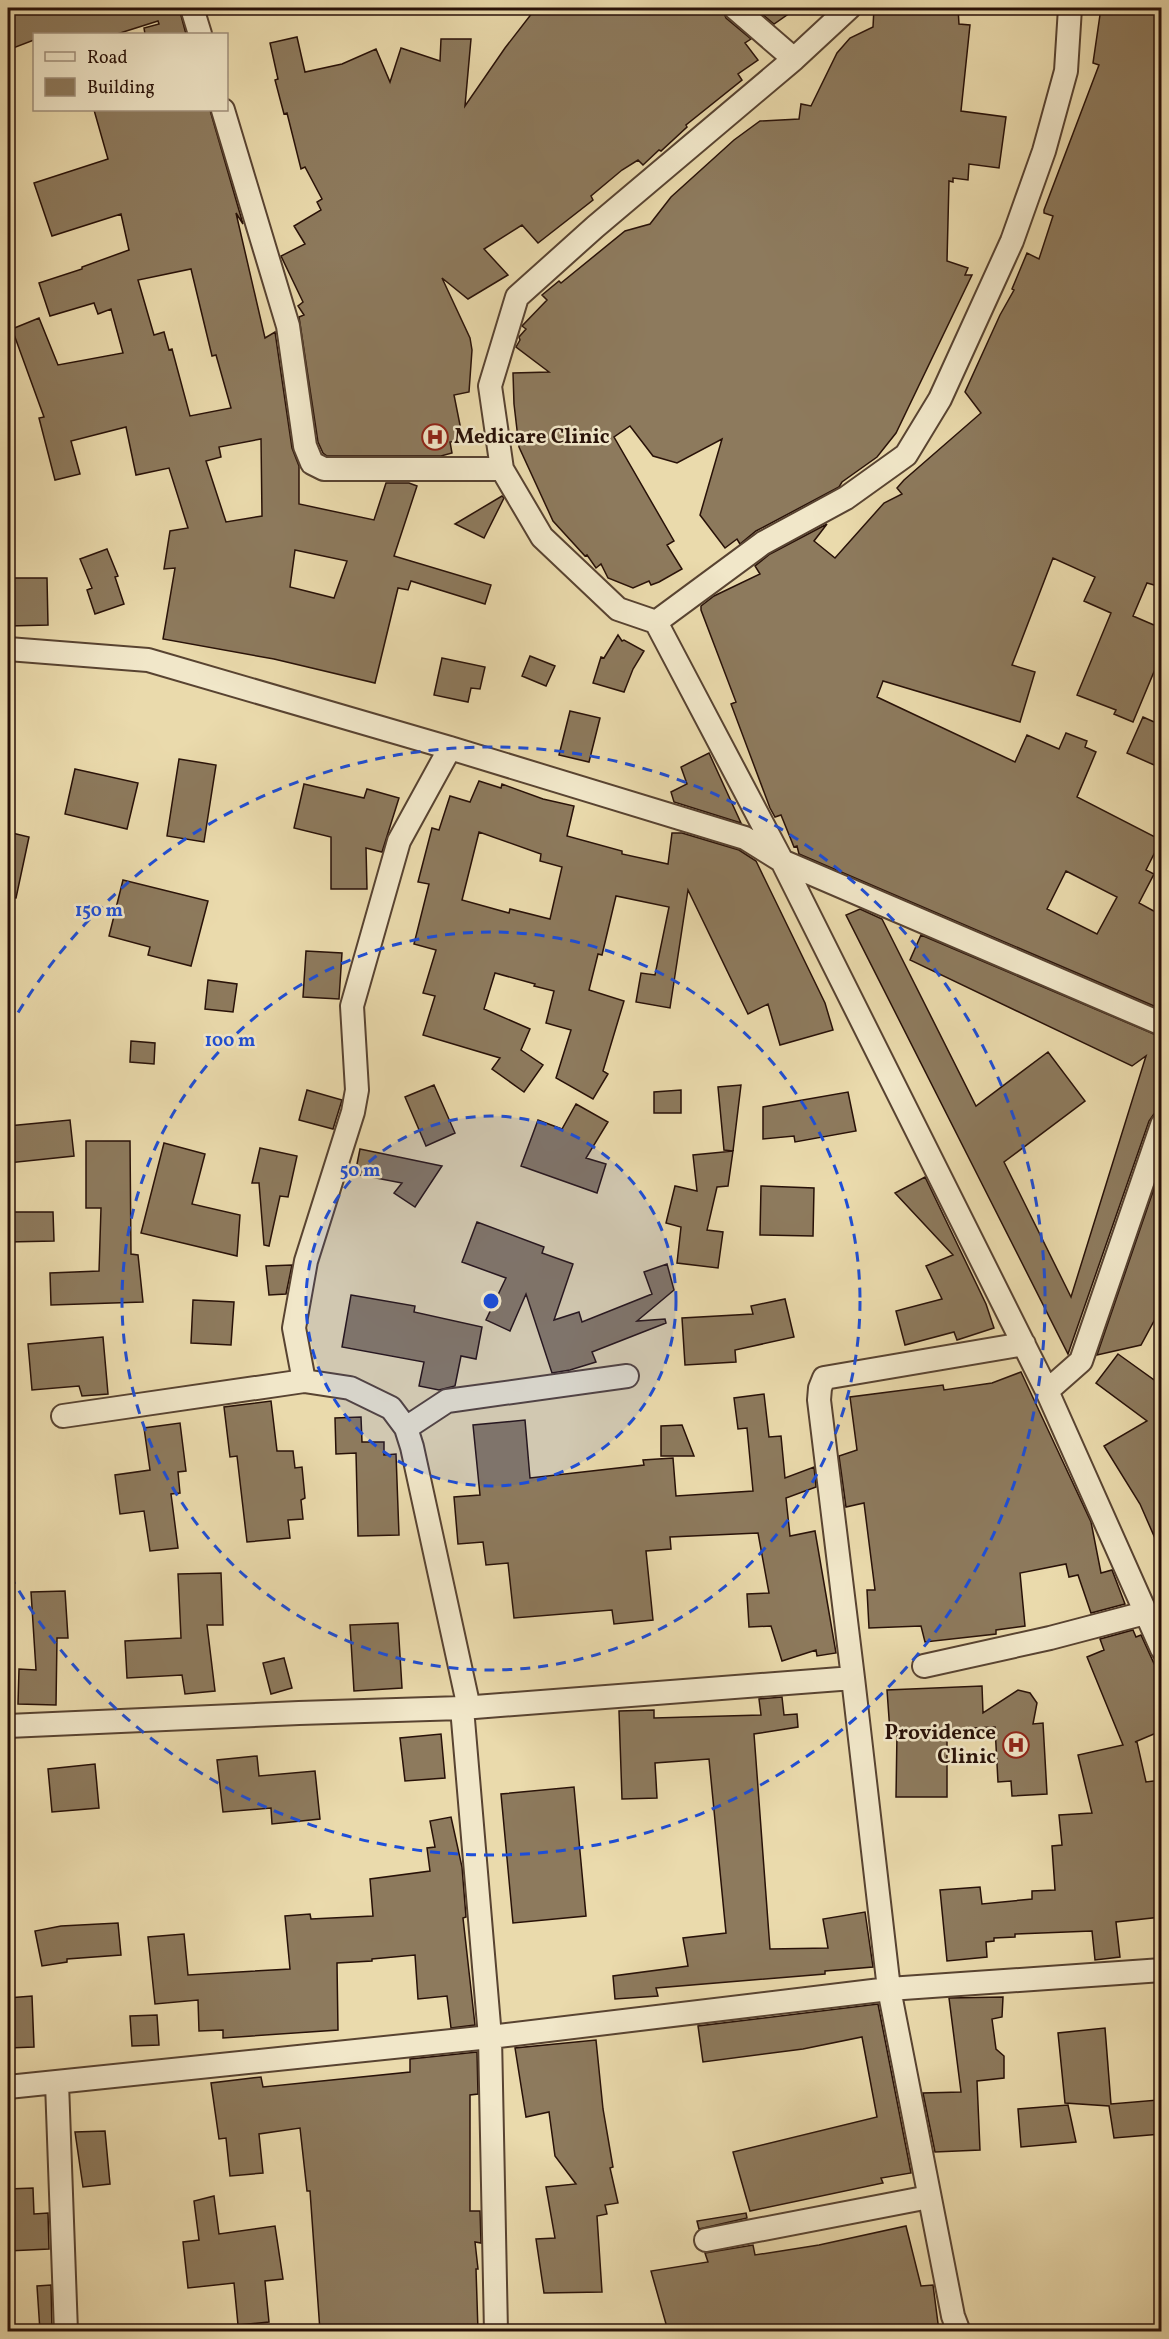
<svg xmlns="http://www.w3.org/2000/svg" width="1169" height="2339" font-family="Vollkorn,serif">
  <rect width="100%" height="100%" fill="#eadaac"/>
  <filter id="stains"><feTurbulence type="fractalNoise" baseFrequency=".00333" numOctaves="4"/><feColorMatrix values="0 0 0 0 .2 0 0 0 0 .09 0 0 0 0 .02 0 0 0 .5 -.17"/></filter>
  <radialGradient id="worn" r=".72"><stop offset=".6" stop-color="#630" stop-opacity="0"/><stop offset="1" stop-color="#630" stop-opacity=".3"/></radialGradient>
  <!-- building -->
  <path fill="#8d7a5d" stroke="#281108" stroke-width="1.5" fill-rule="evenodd" d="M 8,8 L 179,8 L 186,34 L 145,34 L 144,28 L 159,24 L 158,21 L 117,34 L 34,34 L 34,40 L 8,50 Z
    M 536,8 L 722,8 L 726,18 L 751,39 L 745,43 L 758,60 L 738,74 L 742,80 L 686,125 L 687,127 L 661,151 L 659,150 L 643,165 L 638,160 L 622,170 L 591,196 L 593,200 L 538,243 L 522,225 L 484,249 L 508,275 L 468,299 L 442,278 L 470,338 L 472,350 L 469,392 L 454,395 L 463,440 L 450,442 L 452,453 L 441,456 L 327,456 L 323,453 L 318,442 L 299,317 L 304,315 L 298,306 L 303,302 L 281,256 L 305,244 L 294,226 L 321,210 L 317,202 L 322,199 L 305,167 L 301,169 L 287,113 L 284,114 L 275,80 L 278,79 L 270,43 L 297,37 L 305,72 L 342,64 L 376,49 L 390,82 L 401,48 L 440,61 L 441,39 L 471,39 L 465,106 L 505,48 Z
    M 755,8 L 797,8 L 774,24 Z
    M 874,8 L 958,8 L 959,24 L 970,25 L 961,111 L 1006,117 L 999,168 L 969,164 L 968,180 L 953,178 L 953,182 L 949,181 L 947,261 L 968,268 L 965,275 L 972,275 L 896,433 L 877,457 L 842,482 L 839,487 L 756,531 L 740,544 L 737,539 L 725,548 L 700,515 L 722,439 L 677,463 L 653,456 L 630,426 L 614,437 L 674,541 L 667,545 L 682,569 L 659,582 L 651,585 L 649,581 L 633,588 L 608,578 L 601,564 L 596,568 L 587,555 L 585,556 L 553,521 L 519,447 L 514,404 L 513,373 L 549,372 L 516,347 L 520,340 L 519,337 L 526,329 L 522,326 L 547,300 L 542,295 L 559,281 L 561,283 L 625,231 L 650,224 L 671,197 L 734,140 L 760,121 L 799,119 L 801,104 L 811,106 L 837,53 L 850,38 L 873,27 Z
    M 1101,8 L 1161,8 L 1161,587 L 1147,583 L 1133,616 L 1161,628 L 1161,669 L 1156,667 L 1133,722 L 1114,714 L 1116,710 L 1077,695 L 1111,613 L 1084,601 L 1095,577 L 1053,558 L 1012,665 L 1035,672 L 1020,722 L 883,681 L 877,697 L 1015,762 L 1027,735 L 1059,749 L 1066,733 L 1087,741 L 1085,747 L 1096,752 L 1077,797 L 1161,840 L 1146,870 L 1154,874 L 1139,903 L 1161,915 L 1161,1009 L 799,854 L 797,846 L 794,847 L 781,815 L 775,817 L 770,808 L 731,704 L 736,702 L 701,610 L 701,606 L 714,596 L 760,574 L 755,566 L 770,554 L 827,524 L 814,541 L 835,558 L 884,503 L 902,494 L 897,488 L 904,480 L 981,413 L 965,392 L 1000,315 L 1014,290 L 1012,289 L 1027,253 L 1039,259 L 1053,216 L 1044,213 L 1044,210 L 1099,65 L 1093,63 ZM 1066,871 L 1117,897 L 1097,934 L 1047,909 Z
    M 94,110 L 210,110 L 243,224 L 236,213 L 265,338 L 275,332 L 292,448 L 299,466 L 299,504 L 374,520 L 386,483 L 409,483 L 417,486 L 394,556 L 491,585 L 485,604 L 411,581 L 408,590 L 398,588 L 375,683 L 274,659 L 163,639 L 175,568 L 164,569 L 170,531 L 188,528 L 169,468 L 136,475 L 126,427 L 71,441 L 80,474 L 55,480 L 39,418 L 44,417 L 12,329 L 39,318 L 58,365 L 123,353 L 111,309 L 98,314 L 94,303 L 50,316 L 39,283 L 82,269 L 82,267 L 129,250 L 121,214 L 52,236 L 34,183 L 108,159 ZM 191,269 L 212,356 L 216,355 L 231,408 L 190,416 L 172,349 L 169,350 L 164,332 L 154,335 L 138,280 ZM 261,439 L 262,516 L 226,522 L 206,461 L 221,457 L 219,447 ZM 295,550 L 347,561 L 334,598 L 290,587 Z
    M 502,496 L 504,498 L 484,538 L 455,524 Z
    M 107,549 L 118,576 L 115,577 L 124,604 L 95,614 L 87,590 L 92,588 L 80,559 Z
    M 8,578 L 47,578 L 48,625 L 9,626 Z
    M 618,635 L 622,641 L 624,640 L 644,651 L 633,669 L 624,692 L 593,683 L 601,657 L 604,658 Z
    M 530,656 L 555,666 L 546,686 L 522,676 Z
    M 442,658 L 485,667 L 480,689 L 471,688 L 468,702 L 434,695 Z
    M 570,711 L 600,718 L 589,762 L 559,755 Z
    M 1143,717 L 1161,725 L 1161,768 L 1127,753 Z
    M 709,753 L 741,823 L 674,802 L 671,792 L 687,784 L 681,767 Z
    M 179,759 L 216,765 L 204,842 L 167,836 Z
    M 75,769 L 138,783 L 127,829 L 65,814 Z
    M 479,781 L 501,788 L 502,784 L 543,799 L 574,806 L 567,836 L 622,851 L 622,854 L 668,864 L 672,833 L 682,833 L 739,850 L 756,861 L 825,1003 L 833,1030 L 780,1045 L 768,1004 L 748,1014 L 688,890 L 670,1008 L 636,1002 L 641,973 L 655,975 L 669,907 L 616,896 L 602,955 L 598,954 L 589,990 L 624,1001 L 603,1071 L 608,1074 L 593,1099 L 556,1078 L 571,1030 L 546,1023 L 554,991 L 534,986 L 535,984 L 495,973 L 484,1009 L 530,1029 L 521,1050 L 543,1065 L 524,1092 L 492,1069 L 500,1058 L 423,1035 L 435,996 L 423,993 L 436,950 L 414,944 L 429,884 L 418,882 L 432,828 L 439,830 L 450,796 L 470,802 ZM 479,832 L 541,854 L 540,861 L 562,867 L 550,919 L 510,909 L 509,913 L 462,900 Z
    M 304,784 L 364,798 L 367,789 L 399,798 L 382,852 L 366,848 L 367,889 L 331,889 L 331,837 L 294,828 Z
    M 8,832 L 29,837 L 16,898 L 8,897 Z
    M 123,880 L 208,901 L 191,966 L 148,955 L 150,947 L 109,936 Z
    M 860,909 L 882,919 L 976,1106 L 1048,1052 L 1085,1101 L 1004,1162 L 1071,1297 L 1146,1056 L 1132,1066 L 910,960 L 921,935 L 1161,1037 L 1161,1112 L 1154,1114 L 1149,1121 L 1068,1354 L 846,915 Z
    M 306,951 L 342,953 L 339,999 L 303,997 Z
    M 208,980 L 237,984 L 233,1012 L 205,1009 Z
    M 131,1041 L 155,1043 L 154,1064 L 130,1062 Z
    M 434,1085 L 455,1133 L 426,1146 L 405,1097 Z
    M 741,1085 L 733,1151 L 724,1150 L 718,1087 Z
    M 307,1090 L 342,1100 L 333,1129 L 299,1120 Z
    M 681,1090 L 681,1113 L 654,1113 L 654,1092 Z
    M 848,1092 L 856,1131 L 795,1142 L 794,1136 L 763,1139 L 763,1107 Z
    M 576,1104 L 608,1122 L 586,1158 L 606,1164 L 597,1193 L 521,1166 L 538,1120 L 562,1129 Z
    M 70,1120 L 74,1156 L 8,1163 L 8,1126 Z
    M 86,1141 L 130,1141 L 131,1254 L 138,1255 L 143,1302 L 51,1305 L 50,1273 L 99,1271 L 101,1208 L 86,1208 Z
    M 164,1143 L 205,1154 L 192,1204 L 240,1215 L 237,1256 L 141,1233 Z
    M 260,1148 L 297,1156 L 288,1197 L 280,1196 L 269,1246 L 264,1245 L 259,1183 L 252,1183 Z
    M 360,1149 L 442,1166 L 415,1207 L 394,1193 L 402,1183 L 355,1174 Z
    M 733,1151 L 728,1186 L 717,1187 L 707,1230 L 723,1232 L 718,1268 L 677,1263 L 681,1227 L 666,1223 L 675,1186 L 697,1191 L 693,1155 Z
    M 1161,1168 L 1161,1308 L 1141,1345 L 1097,1355 Z
    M 925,1177 L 986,1304 L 994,1328 L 957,1340 L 954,1332 L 905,1345 L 896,1311 L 942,1299 L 926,1266 L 953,1255 L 895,1193 Z
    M 761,1186 L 814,1188 L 813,1236 L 760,1235 Z
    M 8,1212 L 53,1212 L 54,1241 L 8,1242 Z
    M 477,1222 L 544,1247 L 542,1253 L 573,1264 L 554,1320 L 579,1312 L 582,1322 L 652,1294 L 644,1272 L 667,1264 L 674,1290 L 637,1321 L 665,1319 L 666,1323 L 592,1352 L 596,1362 L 570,1370 L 552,1373 L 526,1294 L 510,1331 L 486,1320 L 506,1278 L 462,1262 Z
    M 292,1265 L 286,1294 L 269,1295 L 266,1266 Z
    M 351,1295 L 415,1306 L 414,1312 L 482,1327 L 476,1359 L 461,1356 L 455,1386 L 439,1390 L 419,1386 L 424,1362 L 342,1347 Z
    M 785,1299 L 794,1337 L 735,1350 L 736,1362 L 685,1365 L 682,1318 L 753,1314 L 751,1306 Z
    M 193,1300 L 234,1302 L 231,1345 L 191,1343 Z
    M 103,1337 L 108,1394 L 82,1396 L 79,1386 L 32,1390 L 28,1344 Z
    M 1118,1354 L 1161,1385 L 1161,1552 L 1140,1504 L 1104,1446 L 1147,1421 L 1096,1383 Z
    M 1021,1372 L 1091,1522 L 1101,1573 L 1112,1570 L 1125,1604 L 1091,1613 L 1078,1575 L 1069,1577 L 1066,1564 L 1020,1573 L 1025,1626 L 996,1630 L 996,1634 L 925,1642 L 921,1626 L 869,1628 L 867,1590 L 875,1590 L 864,1503 L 846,1507 L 839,1456 L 857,1450 L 850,1397 L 943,1385 L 944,1390 L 992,1383 Z
    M 764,1394 L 769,1437 L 781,1436 L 785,1478 L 814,1467 L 816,1487 L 786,1498 L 790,1536 L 815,1531 L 836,1653 L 817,1656 L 816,1650 L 782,1661 L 771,1626 L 749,1627 L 747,1594 L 769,1593 L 758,1533 L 670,1537 L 671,1549 L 646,1551 L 653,1620 L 614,1624 L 612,1610 L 514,1618 L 508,1563 L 486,1565 L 483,1542 L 458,1544 L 454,1497 L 480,1495 L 473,1425 L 525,1420 L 530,1478 L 644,1465 L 643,1460 L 673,1458 L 676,1496 L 753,1491 L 747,1428 L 738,1429 L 734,1398 Z
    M 271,1401 L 277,1451 L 293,1451 L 295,1468 L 302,1467 L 305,1498 L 301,1500 L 303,1519 L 288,1520 L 290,1538 L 247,1542 L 237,1456 L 230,1457 L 224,1407 Z
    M 361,1417 L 362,1442 L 384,1442 L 384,1455 L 396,1454 L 399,1535 L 358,1536 L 356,1453 L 336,1454 L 335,1418 Z
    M 180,1423 L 186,1471 L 178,1472 L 180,1493 L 171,1494 L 178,1548 L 150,1551 L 144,1511 L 120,1514 L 115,1475 L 150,1470 L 144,1428 Z
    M 682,1425 L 694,1456 L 661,1456 L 661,1426 Z
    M 221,1573 L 223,1625 L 207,1625 L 215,1691 L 185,1694 L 182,1675 L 127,1678 L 125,1641 L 181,1638 L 178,1574 Z
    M 65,1591 L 68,1638 L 57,1638 L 56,1705 L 18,1704 L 19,1669 L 36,1670 L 31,1592 Z
    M 398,1623 L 402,1688 L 354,1691 L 350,1625 Z
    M 1133,1630 L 1136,1637 L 1141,1635 L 1161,1679 L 1161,1731 L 1135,1742 L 1137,1742 L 1146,1782 L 1161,1780 L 1161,1917 L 1116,1922 L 1120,1957 L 1095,1960 L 1092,1931 L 1015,1934 L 1015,1937 L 994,1938 L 994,1941 L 986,1942 L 987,1957 L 947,1961 L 940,1890 L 980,1887 L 982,1904 L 1032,1899 L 1032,1891 L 1055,1890 L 1052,1846 L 1062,1845 L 1059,1815 L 1092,1813 L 1078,1755 L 1123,1745 L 1087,1657 L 1104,1650 L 1100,1639 Z
    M 284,1658 L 292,1688 L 271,1694 L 263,1663 Z
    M 982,1686 L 983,1713 L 1018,1690 L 1030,1693 L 1037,1703 L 1033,1724 L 1043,1723 L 1047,1794 L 1012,1796 L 1011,1781 L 998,1782 L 995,1727 L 947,1729 L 947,1797 L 896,1797 L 897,1732 L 890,1732 L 887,1690 Z
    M 782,1697 L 784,1715 L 797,1714 L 798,1727 L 754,1734 L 770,1949 L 828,1948 L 823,1919 L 865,1912 L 873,1967 L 825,1971 L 825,1974 L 656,1988 L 658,1996 L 615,1999 L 613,1976 L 688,1966 L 683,1938 L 726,1933 L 709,1759 L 655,1763 L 657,1798 L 622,1799 L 619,1711 L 654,1710 L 654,1718 L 761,1715 L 759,1699 Z
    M 441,1734 L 445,1778 L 405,1781 L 400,1738 Z
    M 257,1756 L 259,1776 L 315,1771 L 320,1819 L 272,1824 L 271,1808 L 223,1812 L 217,1760 Z
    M 95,1764 L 99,1808 L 52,1812 L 48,1769 Z
    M 574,1787 L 586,1916 L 513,1923 L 501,1794 Z
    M 451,1817 L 462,1867 L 466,1917 L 463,1918 L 475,2025 L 451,2028 L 447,1996 L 418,1999 L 415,1955 L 372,1959 L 372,1961 L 337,1963 L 338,2030 L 223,2038 L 223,2030 L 199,2031 L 198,2000 L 155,2004 L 148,1937 L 184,1934 L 188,1975 L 290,1969 L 285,1916 L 310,1914 L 311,1919 L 373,1916 L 370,1879 L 430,1871 L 427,1848 L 435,1847 L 430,1821 Z
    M 118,1923 L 121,1955 L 67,1959 L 67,1962 L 42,1966 L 35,1931 L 61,1926 Z
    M 32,1996 L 34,2047 L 8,2048 L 8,1998 Z
    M 1003,1997 L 1002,2017 L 992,2019 L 996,2049 L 1004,2056 L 1004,2078 L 977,2081 L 980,2150 L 935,2152 L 923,2093 L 961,2092 L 949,1998 Z
    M 878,2004 L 911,2173 L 881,2178 L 883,2183 L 750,2211 L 733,2152 L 877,2117 L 862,2037 L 803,2049 L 703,2062 L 698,2026 Z
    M 157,2015 L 159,2045 L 132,2046 L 130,2016 Z
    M 1105,2028 L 1111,2104 L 1158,2100 L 1161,2134 L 1114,2138 L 1109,2106 L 1065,2103 L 1058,2033 Z
    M 596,2040 L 603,2109 L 613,2167 L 610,2168 L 618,2203 L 605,2205 L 607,2214 L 597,2216 L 602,2292 L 544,2293 L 536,2239 L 555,2238 L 546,2187 L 576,2184 L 555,2156 L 549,2112 L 526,2117 L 515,2048 Z
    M 477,2052 L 478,2094 L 470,2095 L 470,2211 L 480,2211 L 481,2243 L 475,2242 L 478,2269 L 476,2269 L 478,2331 L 415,2331 L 414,2327 L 320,2331 L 310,2191 L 307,2191 L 300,2128 L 259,2134 L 263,2173 L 230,2176 L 226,2138 L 219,2139 L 211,2083 L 261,2077 L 263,2087 L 410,2072 L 410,2059 Z
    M 1068,2105 L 1076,2142 L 1021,2147 L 1018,2109 Z
    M 105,2131 L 110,2184 L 83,2187 L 75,2132 Z
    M 33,2188 L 34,2214 L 48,2213 L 49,2249 L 8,2251 L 8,2189 Z
    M 214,2196 L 219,2234 L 275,2226 L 283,2279 L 265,2281 L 269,2322 L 238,2325 L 234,2283 L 188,2288 L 183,2242 L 199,2240 L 194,2201 Z
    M 746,2213 L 747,2218 L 699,2229 L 697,2221 Z
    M 906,2226 L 921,2286 L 933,2285 L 939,2331 L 668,2331 L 651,2271 L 708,2262 L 705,2253 L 753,2245 L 755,2255 L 819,2245 Z
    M 51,2285 L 52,2331 L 40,2331 L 37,2286 Z"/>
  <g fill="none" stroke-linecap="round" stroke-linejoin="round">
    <!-- minor casing -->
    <g stroke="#584331" stroke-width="26">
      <path id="minor" d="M 192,8 L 200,34
        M 735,8 L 794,59
        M 849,8 L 794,59 L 595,227 L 517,297 L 490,386 L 502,469 L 542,537 L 618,609 L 656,622 L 782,861 L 1047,1391 L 1162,1649
        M 223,110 L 288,326 L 305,446 L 312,463 L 324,469 L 502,469
        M 656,622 L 763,543 L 846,498 L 906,455 L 940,399 L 1012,241 L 1044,151 L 1066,71 L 1070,8
        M 8,649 L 148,660 L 450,748 L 745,838 L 782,861 L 1162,1024
        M 304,1381 L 294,1328 L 306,1261 L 353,1112 L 357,1090 L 352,1006 L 399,841 L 450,748
        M 1047,1391 L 1081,1361 L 1162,1125
        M 63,1416 L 304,1381 L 350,1388 L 391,1408 L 406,1428 L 412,1447 L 469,1708
        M 406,1428 L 447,1401 L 627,1376
        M 924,1666 L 1050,1638 L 1145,1613
        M 853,1678 L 819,1400 L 820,1388 L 824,1378 L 1024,1344
        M 462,1708 L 490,2037 L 496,2332
        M 8,1726 L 299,1713 L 462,1708 L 853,1678 L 889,1989 L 953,2316 L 959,2332
        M 57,2083 L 66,2332
        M 8,2087 L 490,2037 L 889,1989 L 1162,1970
        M 706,2240 L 929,2197"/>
    </g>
    <!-- minor -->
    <use href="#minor" stroke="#f1e7c9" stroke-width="22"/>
  </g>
  <!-- distance rings -->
  <circle cx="491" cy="1301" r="185" fill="#1d4ed8" fill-opacity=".12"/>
  <g fill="none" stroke="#1d4ed8" stroke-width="3" stroke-dasharray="10 8">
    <circle cx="491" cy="1301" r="185"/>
    <circle cx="491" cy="1301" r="369"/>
    <path d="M9 1028A554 554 0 1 1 9 1574"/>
  </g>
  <!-- icons -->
  <defs>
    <g id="hospital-ring" transform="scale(1.35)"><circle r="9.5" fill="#f1e7c9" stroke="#8f2418" stroke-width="1.5"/><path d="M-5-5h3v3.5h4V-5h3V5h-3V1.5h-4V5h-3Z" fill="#8f2418"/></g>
  </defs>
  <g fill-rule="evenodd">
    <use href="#hospital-ring" x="435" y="437"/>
    <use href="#hospital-ring" x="1016" y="1745"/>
  </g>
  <g text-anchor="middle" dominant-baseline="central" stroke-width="5" stroke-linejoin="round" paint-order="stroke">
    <!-- poi labels -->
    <g font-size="21" font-weight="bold" fill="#281108" stroke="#f1e7c9" text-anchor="start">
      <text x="454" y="437">Medicare Clinic</text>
      <text x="996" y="1733" text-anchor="end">Providence<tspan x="996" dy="24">Clinic</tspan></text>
    </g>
  </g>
  <circle cx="491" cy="1301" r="9" fill="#1d4ed8" stroke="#f1e7c9" stroke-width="3"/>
  <g font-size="18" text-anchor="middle" font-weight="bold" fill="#1d4ed8" stroke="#f1e7c9" stroke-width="5" stroke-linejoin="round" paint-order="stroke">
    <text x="99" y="916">150 m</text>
    <text x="230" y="1046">100 m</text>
    <text x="360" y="1176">50 m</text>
  </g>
  <!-- margin -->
  <rect width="1169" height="2339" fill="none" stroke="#eadaac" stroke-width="30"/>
  <rect x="9" y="9" width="1151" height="2321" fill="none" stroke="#281108" stroke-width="3"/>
  <rect x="15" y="15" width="1139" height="2309" fill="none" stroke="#281108" stroke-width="1.5"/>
  <!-- legend -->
  <rect x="33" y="33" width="195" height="78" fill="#f1e7c9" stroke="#a1917c" stroke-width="1.5"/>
  <rect x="45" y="52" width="30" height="9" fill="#f1e7c9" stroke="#a1917c" stroke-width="1.5"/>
  <text x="87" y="63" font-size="18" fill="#281108">Road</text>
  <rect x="45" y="78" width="30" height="18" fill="#8d7a5d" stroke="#a1917c" stroke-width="1.5"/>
  <text x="87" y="93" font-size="18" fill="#281108">Building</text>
  <rect width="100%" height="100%" filter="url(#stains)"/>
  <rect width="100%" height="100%" fill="url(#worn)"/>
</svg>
